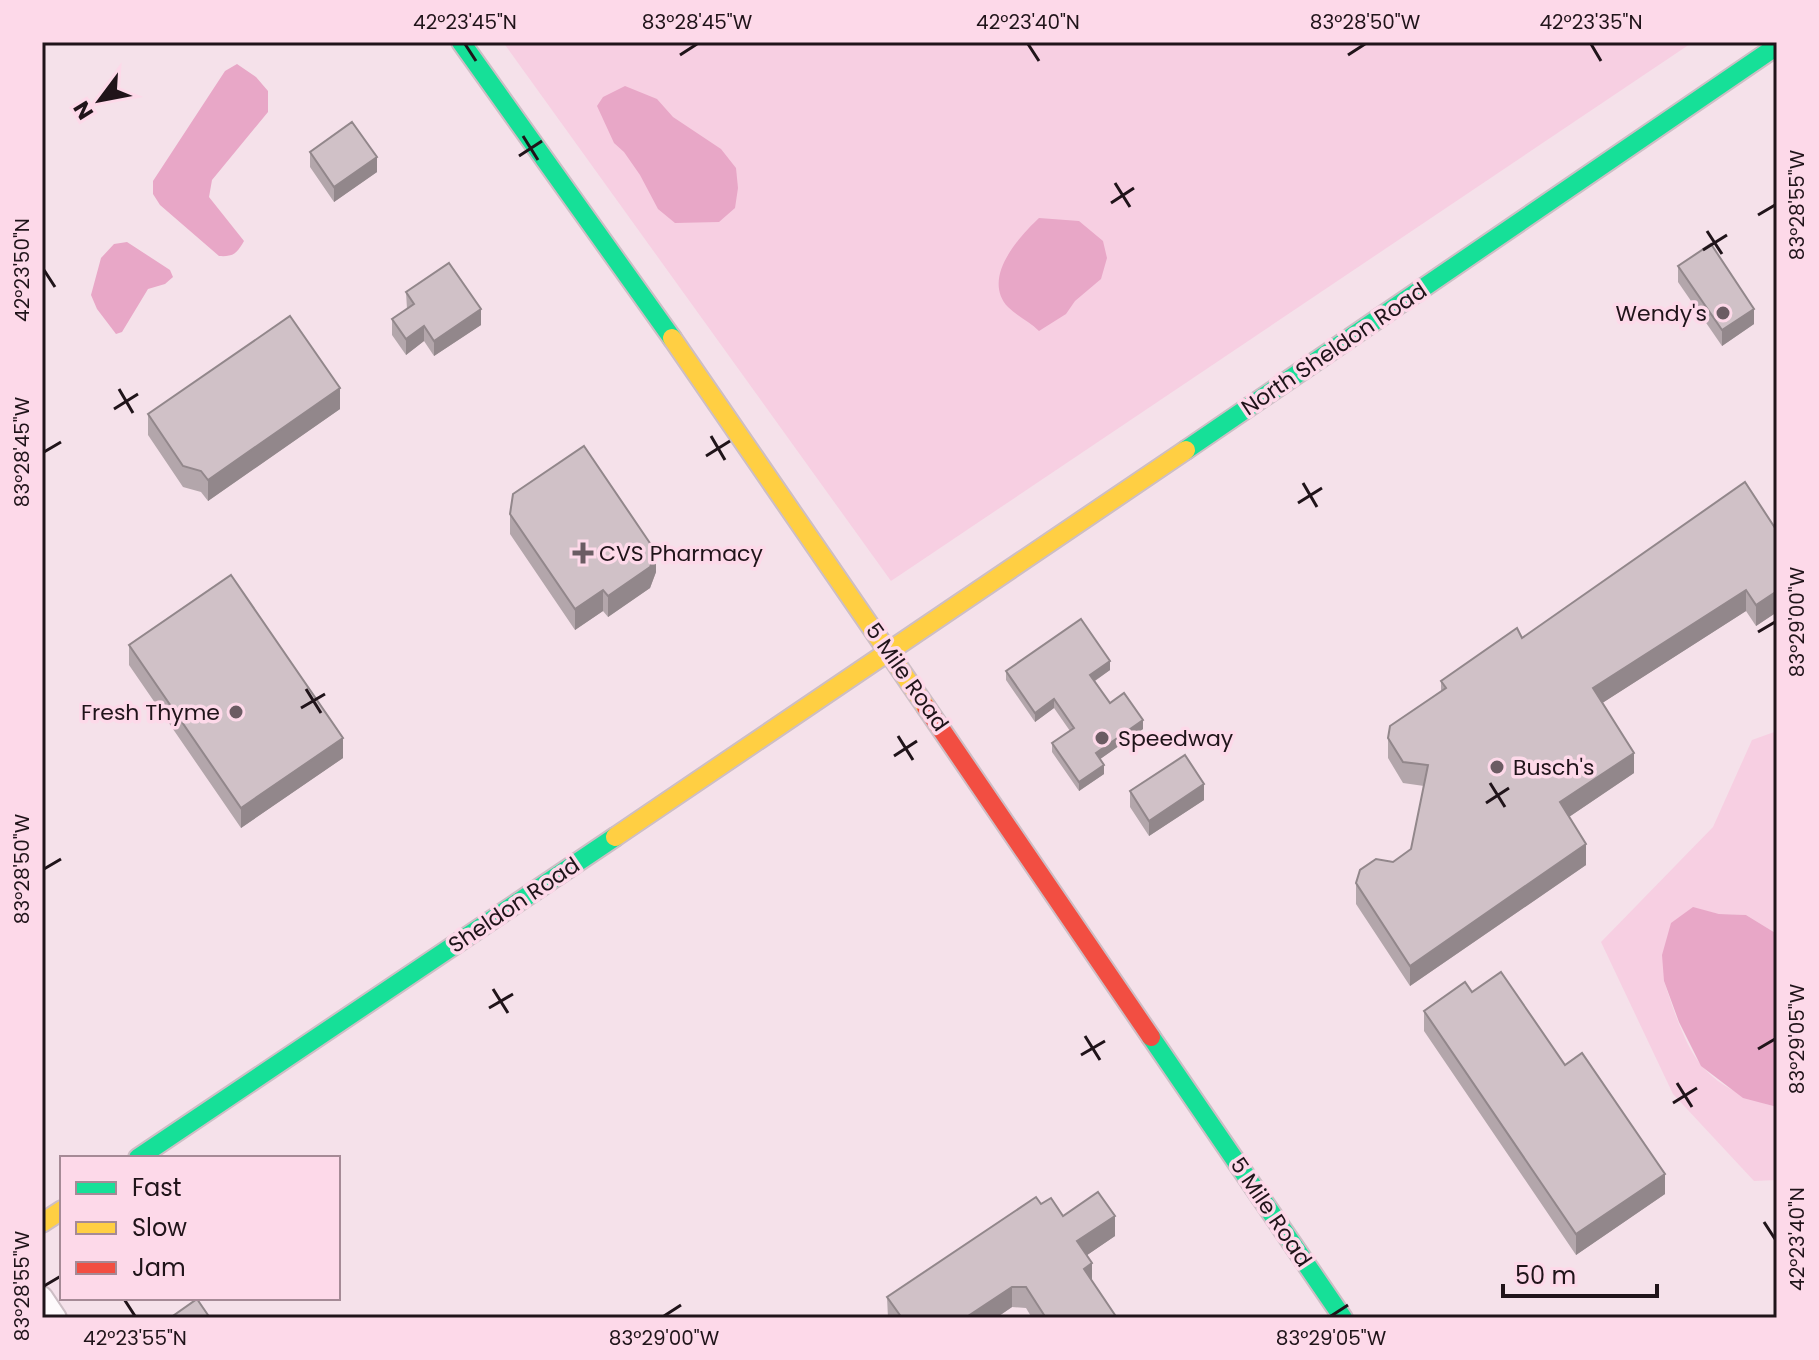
<svg xmlns="http://www.w3.org/2000/svg" width="1819" height="1360" font-family="Poppins,sans-serif">
  <rect width="100%" height="100%" fill="#f5e1ea"/>
  <!-- green -->
  <path fill="#f7cfe2" d="M 503,42 L 1693,42 L 891,581 Z
    M 1777,731 L 1777,934 L 1746,915 L 1719,914 L 1693,908 L 1664,981 C 1672,1005 1685,1047 1702,1066 C 1720,1088 1751,1100 1777,1107 L 1777,1180 L 1754,1181 L 1673,1094 L 1601,942 L 1713,827 L 1752,740 Z"/>
  <!-- water -->
  <path fill="#e8a7c7" d="M 237,64 L 256,77 L 268,91 L 268,112 L 212,180 L 209,197 L 244,241 C 237,253 234,257 219,256 L 160,205 L 153,194 L 153,181 L 225,71 Z
    M 625,86 L 657,99 L 673,117 L 721,149 L 736,168 L 738,188 L 735,208 L 719,222 L 675,223 L 658,209 L 640,175 L 624,152 L 614,143 L 597,106 L 603,97 Z
    M 1039,218 L 1079,221 L 1103,241 L 1107,258 L 1101,279 L 1075,301 L 1066,314 L 1039,331 C 1030,322 1017,316 1008,307 C 981,278 1019,237 1039,218 Z
    M 127,242 L 170,270 L 173,277 L 165,284 L 148,289 L 122,332 L 116,334 L 97,309 L 91,295 L 101,258 L 114,244 Z
    M 1693,907 L 1719,914 L 1746,915 L 1777,934 L 1777,1107 L 1743,1098 L 1701,1066 L 1679,1022 L 1664,981 L 1662,955 L 1671,923 Z"/>
  <g fill="none" stroke-linecap="round" stroke-linejoin="round">
    <!-- street casing -->
    <g stroke="#cdbec5" stroke-width="24">
      <path id="street" d="M 42,1297 L 56,1318"/>
    </g>
    <!-- fast casing -->
    <g stroke="#cdbec5" stroke-width="22">
      <path id="fast" d="M 461,42 L 672,338
        M 1186,450 L 1777,46
        M 1151,1037 L 1343,1318
        M 138,1158 L 615,837"/>
    </g>
    <!-- slow casing -->
    <g stroke="#cdbec5" stroke-width="22">
      <path id="slow" d="M 672,338 L 926,707
        M 615,837 L 1186,450
        M 42,1223 L 62,1210"/>
    </g>
    <!-- jam casing -->
    <g stroke="#cdbec5" stroke-width="22">
      <path id="jam" d="M 926,707 L 1151,1037"/>
    </g>
    <!-- street -->
    <use href="#street" stroke="#fefafc" stroke-width="20"/>
    <!-- fast -->
    <use href="#fast" stroke="#16e098" stroke-width="18"/>
    <!-- slow -->
    <use href="#slow" stroke="#ffcf43" stroke-width="18"/>
    <!-- jam -->
    <use href="#jam" stroke="#f24e42" stroke-width="18"/>
  </g>
  <!-- wall -->
  <path fill="#b3a6ab" d="M 310,152 L 377,172 L 334,202 L 310,167 Z
    M 1678,266 L 1754,324 L 1722,346 L 1678,282 Z
    M 406,292 L 481,325 L 434,356 L 424,341 L 406,355 L 392,335 L 392,319 L 407,309 Z
    M 340,409 L 208,501 L 201,492 L 183,487 L 148,435 L 148,414 Z
    M 510,514 L 656,572 L 650,588 L 608,617 L 603,611 L 575,630 L 510,534 Z
    M 1777,531 L 1777,612 L 1756,626 L 1746,611 L 1602,703 L 1634,773 L 1569,817 L 1586,865 L 1410,986 L 1356,904 L 1356,883 L 1393,862 L 1411,849 L 1424,786 L 1403,783 L 1388,758 L 1388,738 L 1441,691 L 1441,681 L 1522,638 Z
    M 129,645 L 343,758 L 241,828 L 129,665 Z
    M 1110,670 L 1095,681 L 1110,703 L 1143,729 L 1100,759 L 1104,774 L 1079,791 L 1052,752 L 1052,743 L 1070,731 L 1054,708 L 1035,722 L 1006,680 L 1006,671 Z
    M 1130,791 L 1204,800 L 1149,836 L 1130,807 Z
    M 1472,992 L 1565,1065 L 1665,1194 L 1576,1255 L 1424,1031 L 1424,1011 Z
    M 1041,1204 L 1063,1216 L 1115,1236 L 1087,1255 L 1092,1282 L 1117,1318 L 1032,1318 L 1026,1308 L 1012,1307 L 996,1318 L 888,1318 L 887,1297 Z"/>
  <!-- shaded-wall -->
  <path fill="#92878b" d="M 377,157 L 377,172 L 334,202 L 334,187 Z
    M 481,309 L 481,325 L 434,356 L 434,341 Z
    M 1754,309 L 1754,324 L 1722,346 L 1722,330 Z
    M 424,326 L 424,341 L 406,355 L 406,339 Z
    M 340,388 L 340,409 L 208,501 L 208,480 Z
    M 656,552 L 656,572 L 650,588 L 608,617 L 608,596 Z
    M 603,590 L 603,611 L 575,630 L 575,609 Z
    M 1746,590 L 1746,611 L 1593,709 L 1593,688 Z
    M 1777,591 L 1777,612 L 1756,626 L 1756,605 Z
    M 1110,661 L 1110,670 L 1090,684 L 1090,675 Z
    M 1054,699 L 1054,708 L 1035,722 L 1035,713 Z
    M 1143,720 L 1143,729 L 1096,762 L 1096,753 Z
    M 343,738 L 343,758 L 241,828 L 241,808 Z
    M 1634,753 L 1634,773 L 1560,823 L 1560,802 Z
    M 1104,765 L 1104,774 L 1079,791 L 1079,782 Z
    M 1204,784 L 1204,800 L 1149,836 L 1149,821 Z
    M 1586,844 L 1586,865 L 1410,986 L 1410,966 Z
    M 1665,1174 L 1665,1194 L 1576,1255 L 1576,1234 Z
    M 1115,1216 L 1115,1236 L 1077,1262 L 1077,1241 Z
    M 1092,1263 L 1092,1284 L 1084,1269 Z
    M 1012,1287 L 1012,1307 L 996,1318 L 965,1318 Z"/>
  <!-- building -->
  <path fill="#d0c1c7" stroke="#92878b" stroke-width="2" d="M 352,122 L 377,157 L 334,187 L 310,152 Z
    M 1711,244 L 1754,309 L 1722,330 L 1678,266 Z
    M 449,263 L 481,309 L 434,341 L 424,326 L 406,339 L 392,319 L 414,304 L 406,292 Z
    M 290,316 L 340,388 L 208,480 L 201,471 L 183,466 L 148,414 Z
    M 584,446 L 656,552 L 650,567 L 608,596 L 603,590 L 575,609 L 510,514 L 513,494 Z
    M 1745,482 L 1777,531 L 1777,591 L 1756,605 L 1746,590 L 1593,688 L 1634,753 L 1560,802 L 1586,844 L 1410,966 L 1356,883 L 1360,870 L 1376,859 L 1393,862 L 1411,849 L 1428,765 L 1403,762 L 1388,738 L 1390,726 L 1446,688 L 1441,681 L 1517,628 L 1522,638 Z
    M 231,575 L 343,738 L 241,808 L 129,645 Z
    M 1081,619 L 1110,661 L 1090,675 L 1110,703 L 1124,693 L 1143,720 L 1096,753 L 1104,765 L 1079,782 L 1052,743 L 1074,728 L 1054,699 L 1035,713 L 1006,671 Z
    M 1185,755 L 1204,784 L 1149,821 L 1130,791 Z
    M 1501,972 L 1565,1065 L 1582,1053 L 1665,1174 L 1576,1234 L 1424,1011 L 1465,982 L 1472,992 Z
    M 1098,1192 L 1115,1216 L 1077,1241 L 1092,1263 L 1084,1269 L 1117,1318 L 1046,1318 L 1026,1287 L 1012,1287 L 965,1318 L 902,1318 L 887,1297 L 1036,1197 L 1041,1204 L 1051,1198 L 1063,1216 Z
    M 197,1299 L 210,1318 L 170,1318 Z"/>
  <!-- ticks -->
  <path fill="none" stroke="#20141a" stroke-width="3" d="M 465,44 L 476,61M 1028,44 L 1039,61M 1591,44 L 1601,61M 680,55 L 697,44M 1348,55 L 1365,44M 523,136 L 538,160M 519,156 L 542,141M 1115,183 L 1130,207M 1111,203 L 1134,188M 1758,215 L 1775,205M 1707,231 L 1722,254M 1703,250 L 1727,235M 44,270 L 55,287M 119,389 L 133,413M 114,409 L 138,394M 711,436 L 725,460M 44,452 L 61,442M 706,456 L 730,441M 1303,483 L 1317,507M 1298,503 L 1322,488M 1758,632 L 1775,622M 306,689 L 321,713M 301,708 L 325,694M 898,736 L 913,760M 894,756 L 917,741M 1490,783 L 1505,807M 1486,803 L 1509,788M 44,869 L 61,859M 493,989 L 508,1013M 489,1008 L 513,994M 1085,1036 L 1100,1060M 1758,1049 L 1775,1039M 1081,1055 L 1105,1041M 1677,1083 L 1692,1107M 1673,1103 L 1697,1088M 1764,1222 L 1775,1239M 44,1286 L 61,1276M 124,1299 L 135,1316M 664,1316 L 681,1305M 1331,1316 L 1348,1305"/>
  <!-- markers -->
  <g fill="#6b5c63" stroke="#fdd9e9" stroke-width="3">
    <circle cx="1723" cy="313" r="8"/>
    <path d="M579 541h8v8h8v8h-8v8h-8v-8h-8v-8h8z"/>
    <circle cx="236" cy="712" r="8"/>
    <circle cx="1102" cy="738" r="8"/>
    <circle cx="1497" cy="767" r="8"/>
  </g>
  <g text-anchor="middle" dominant-baseline="central" stroke-width="7" stroke-linejoin="round" paint-order="stroke">
    <!-- poi labels -->
    <g font-size="22" fill="#20141a" stroke="#fdd9e9" text-anchor="start">
      <text x="1707" y="313" text-anchor="end">Wendy's</text>
      <text x="599" y="553">CVS Pharmacy</text>
      <text x="220" y="712" text-anchor="end">Fresh Thyme</text>
      <text x="1118" y="738">Speedway</text>
      <text x="1513" y="767">Busch's</text>
    </g>
    <!-- street labels -->
    <g font-size="22" fill="#20141a" stroke="#fdd9e9">
      <text transform="translate(1334 349) rotate(-34)">North Sheldon Road</text>
      <text transform="translate(907 677) rotate(55)">5 Mile Road</text>
      <text transform="translate(514 905) rotate(-34)">Sheldon Road</text>
      <text transform="translate(1271 1212) rotate(56)">5 Mile Road</text>
    </g>
  </g>
  <!-- border -->
  <rect width="1819" height="1360" fill="none" stroke="#fdd9e9" stroke-width="88"/>
  <!-- legend -->
  <rect x="60" y="1156" width="280" height="144" fill="#fdd9e9" stroke="#a58a96" stroke-width="2"/>
  <rect x="76" y="1182" width="40" height="12" fill="#16e098" stroke="#a58a96" stroke-width="2"/>
  <text x="132" y="1196" font-size="24" fill="#20141a">Fast</text>
  <rect x="76" y="1222" width="40" height="12" fill="#ffcf43" stroke="#a58a96" stroke-width="2"/>
  <text x="132" y="1236" font-size="24" fill="#20141a">Slow</text>
  <rect x="76" y="1262" width="40" height="12" fill="#f24e42" stroke="#a58a96" stroke-width="2"/>
  <text x="132" y="1276" font-size="24" fill="#20141a">Jam</text>
  <!-- north arrow -->
  <g transform="translate(100 100) rotate(238)" stroke="#fdd9e9" stroke-width="6" paint-order="stroke">
  <path d="M0-6L14 30L0 20L-14 30Z" fill="#20141a"/>
  <text y="-12" font-size="22" font-weight="bold" text-anchor="middle" fill="#20141a">N</text>
  </g>
  <!-- scale -->
  <path d="M1503 1284v12h154v-12" fill="none" stroke="#20141a" stroke-width="4"/>
  <text x="1515" y="1284" font-size="24" fill="#20141a" stroke="#fdd9e9" stroke-width="6" paint-order="stroke">50 m</text>
  <rect x="44" y="44" width="1731" height="1272" fill="none" stroke="#20141a" stroke-width="3"/>
  <g font-size="20" text-anchor="middle" fill="#20141a">
    <text x="465" y="29">42°23'45"N</text>
    <text x="697" y="29">83°28'45"W</text>
    <text x="1028" y="29">42°23'40"N</text>
    <text x="1365" y="29">83°28'50"W</text>
    <text x="1591" y="29">42°23'35"N</text>
    <text transform="translate(1797 205) rotate(-90)" y="7">83°28'55"W</text>
    <text transform="translate(22 270) rotate(-90)" y="7">42°23'50"N</text>
    <text transform="translate(22 452) rotate(-90)" y="7">83°28'45"W</text>
    <text transform="translate(1797 622) rotate(-90)" y="7">83°29'00"W</text>
    <text transform="translate(22 869) rotate(-90)" y="7">83°28'50"W</text>
    <text transform="translate(1797 1039) rotate(-90)" y="7">83°29'05"W</text>
    <text transform="translate(1797 1239) rotate(-90)" y="7">42°23'40"N</text>
    <text transform="translate(22 1286) rotate(-90)" y="7">83°28'55"W</text>
    <text x="135" y="1345">42°23'55"N</text>
    <text x="664" y="1345">83°29'00"W</text>
    <text x="1331" y="1345">83°29'05"W</text>
  </g>
</svg>
